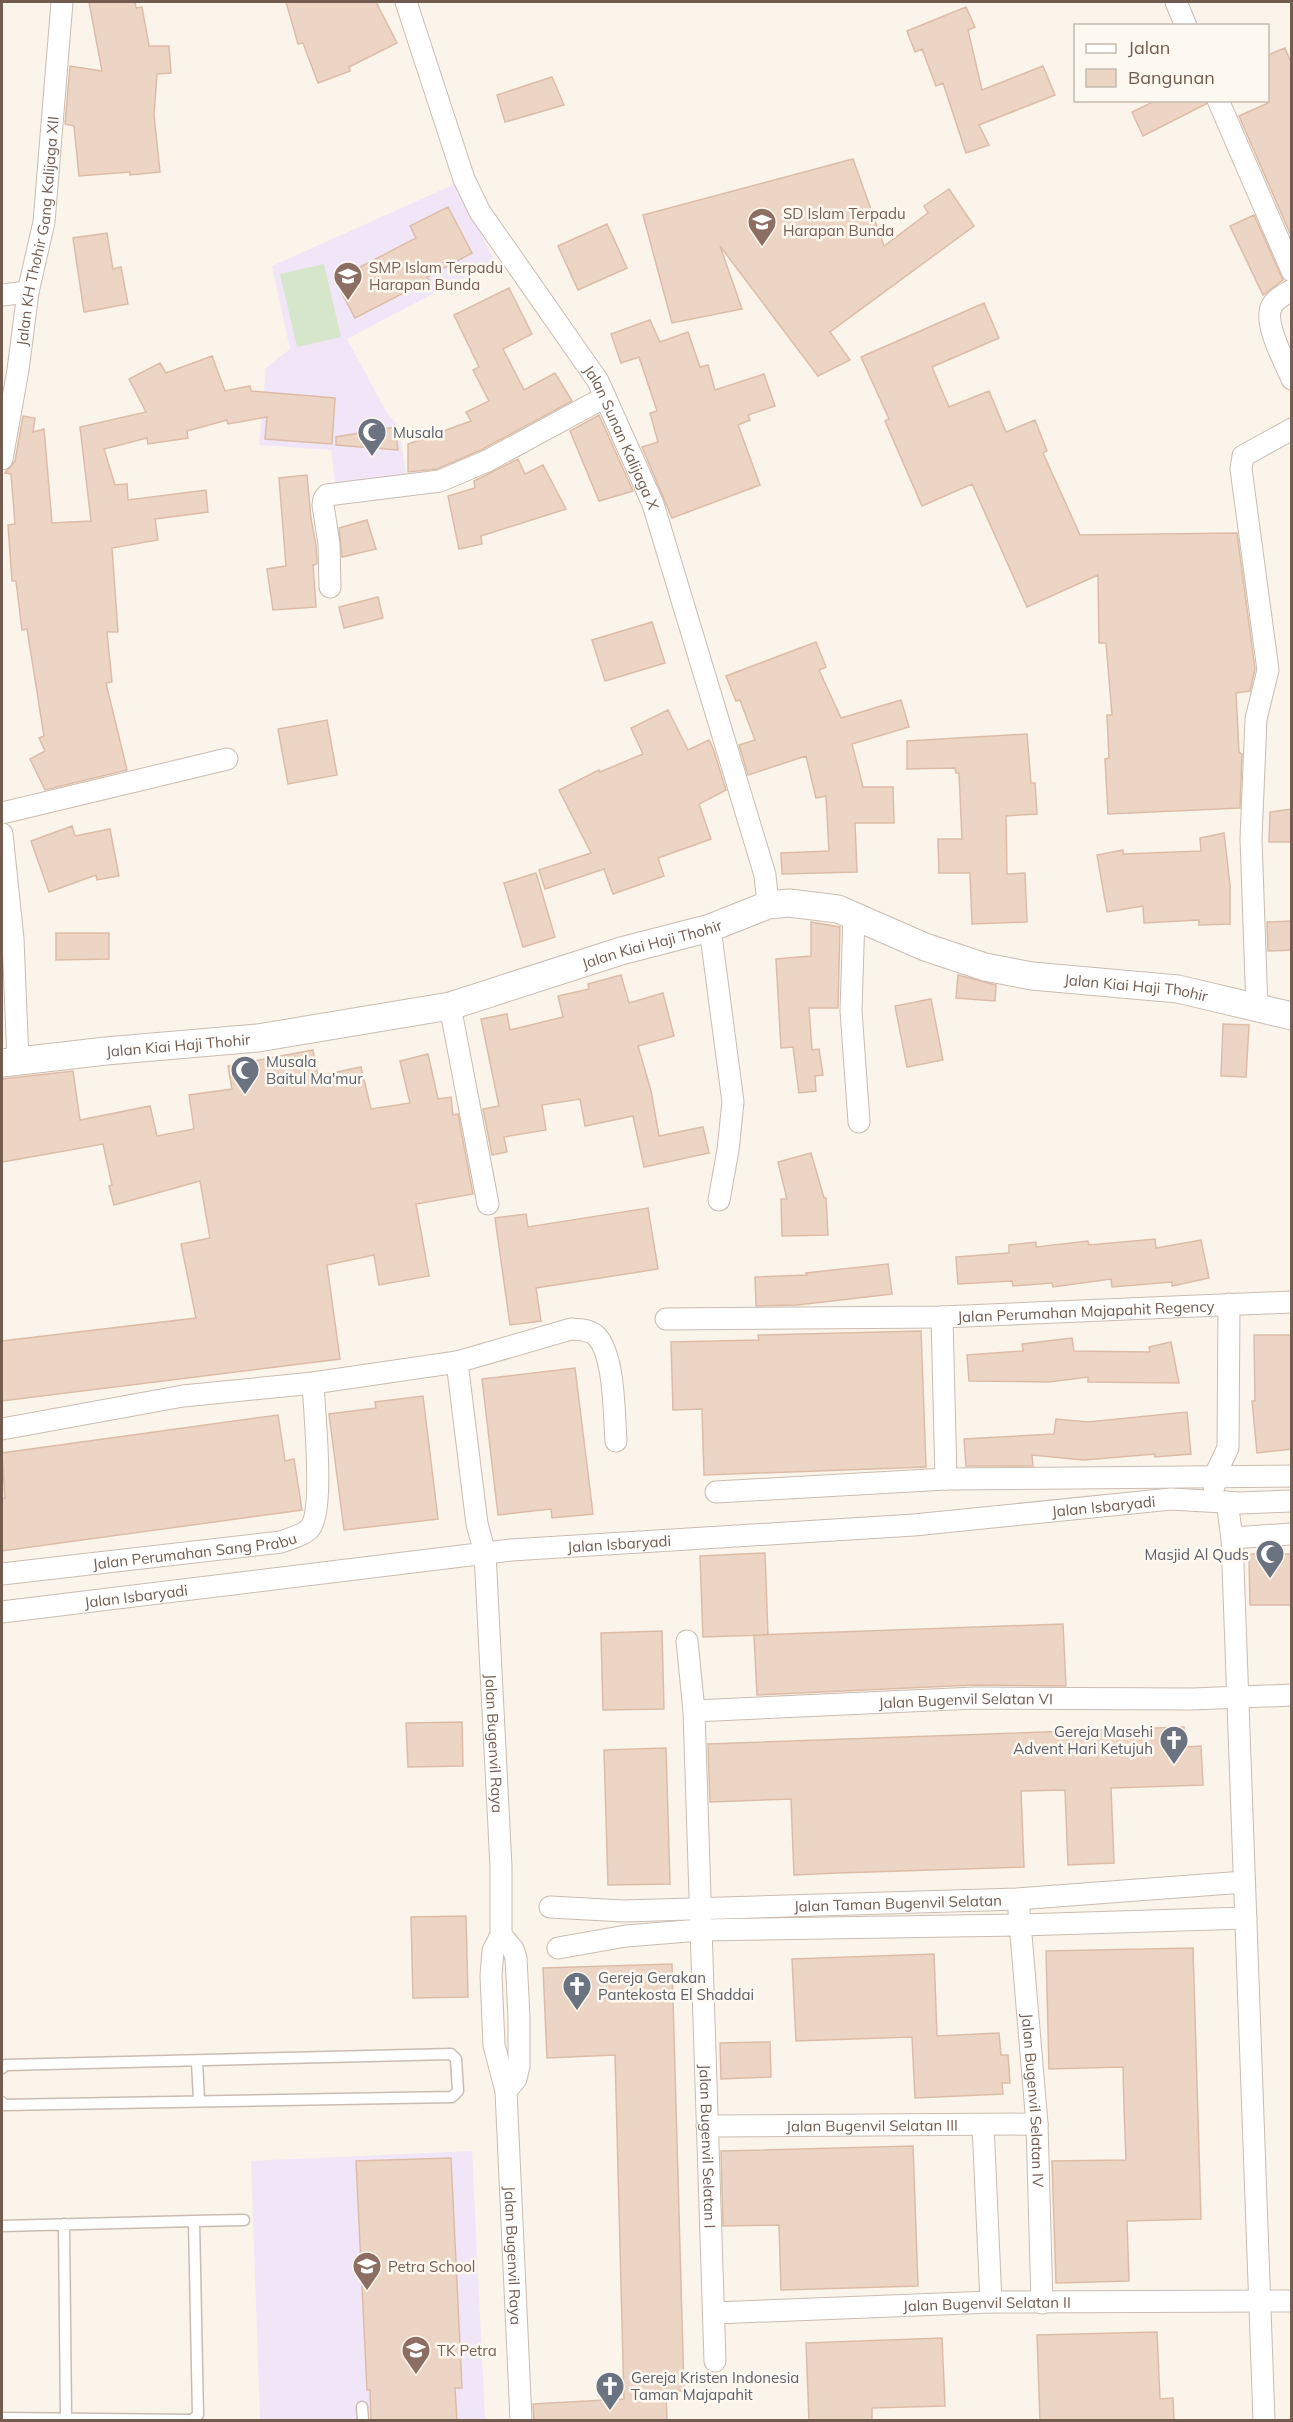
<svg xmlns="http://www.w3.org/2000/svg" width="1293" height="2422" font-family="Mulish,sans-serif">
  <rect width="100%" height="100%" fill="#faf4ea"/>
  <!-- education -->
  <path fill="#f1e6f7" d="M 455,184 L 495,261 L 347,339 L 387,413 L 398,425 L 407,479 L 336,490 L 331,450 L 259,445 L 266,368 L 290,349 L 272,266 Z
    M 472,2151 L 485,2420 L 260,2420 L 251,2161 Z"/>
  <!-- green -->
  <path fill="#d5e6ca" d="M 324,264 L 341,337 L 297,347 L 280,274 Z"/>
  <!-- building -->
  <path fill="#ecd5c5" stroke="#ddbca7" stroke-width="1.5" d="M 89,2 L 135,2 L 136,8 L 142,7 L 149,46 L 169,46 L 171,73 L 157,74 L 154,115 L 160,172 L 130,175 L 130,172 L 79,176 L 74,126 L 65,124 L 70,66 L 102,71 Z
    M 286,2 L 376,2 L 397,43 L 349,67 L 350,71 L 318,83 L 303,43 L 298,44 Z
    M 966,7 L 975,27 L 968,30 L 982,90 L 1043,66 L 1055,95 L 979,125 L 989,145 L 966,153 L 943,83 L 936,86 L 922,49 L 915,52 L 907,31 Z
    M 1285,48 L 1292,65 L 1292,238 L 1239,116 L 1268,103 L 1268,55 Z
    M 552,77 L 564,105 L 505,122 L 497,95 Z
    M 1157,100 L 1206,100 L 1206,104 L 1143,136 L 1132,112 Z
    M 853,159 L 884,246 L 928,213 L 924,206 L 949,189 L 974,226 L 830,332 L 850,360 L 818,376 L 720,246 L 742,309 L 672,323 L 643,215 Z
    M 448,207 L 472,253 L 427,277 L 429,280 L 355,318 L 335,280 L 416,238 L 410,226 Z
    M 1254,215 L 1283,280 L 1263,295 L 1230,226 Z
    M 607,224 L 627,268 L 578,290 L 558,246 Z
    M 107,233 L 113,269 L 121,267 L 128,304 L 84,312 L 73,238 Z
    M 509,288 L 532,334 L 503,349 L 524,390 L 555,373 L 572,401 L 481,450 L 437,469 L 408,472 L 408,444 L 471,421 L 466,412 L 489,401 L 473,370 L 479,367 L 454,315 Z
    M 984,303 L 999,338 L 932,367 L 949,407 L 989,391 L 1006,432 L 1035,420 L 1047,451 L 1043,453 L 1080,535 L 1237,533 L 1255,669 L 1250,691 L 1236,693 L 1239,752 L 1242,754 L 1240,808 L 1108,814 L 1105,759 L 1109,758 L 1107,715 L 1112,715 L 1106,643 L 1099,643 L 1098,575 L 1027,607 L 972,484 L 922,506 L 885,421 L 889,419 L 861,357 Z
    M 650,320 L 660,342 L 688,332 L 700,367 L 708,365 L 715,390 L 764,374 L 775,406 L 748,415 L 750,420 L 738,425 L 760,485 L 672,518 L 642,447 L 658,442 L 650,413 L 657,411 L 639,357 L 621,363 L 611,334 Z
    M 212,356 L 225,391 L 250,386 L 251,391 L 335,398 L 332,444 L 265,439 L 267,417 L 228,424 L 227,420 L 187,431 L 188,438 L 148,444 L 147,438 L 104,449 L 115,485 L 127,484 L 128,500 L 206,490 L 208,512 L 155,519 L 158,540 L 112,548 L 118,632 L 107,632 L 112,682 L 106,683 L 127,770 L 45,790 L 30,759 L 45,751 L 39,738 L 44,736 L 27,629 L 22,630 L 16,581 L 12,581 L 8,525 L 15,524 L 11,474 L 5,473 L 15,461 L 23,416 L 35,418 L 33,432 L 44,429 L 52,523 L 91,521 L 80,427 L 146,412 L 129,379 L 160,363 L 166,373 Z
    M 599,415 L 633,491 L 599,501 L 570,431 Z
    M 395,427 L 398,450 L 336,445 L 336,437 Z
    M 518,459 L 525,474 L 543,465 L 566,509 L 481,536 L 482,544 L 459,549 L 448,496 L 475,488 L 474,481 Z
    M 307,475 L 311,519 L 316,545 L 317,564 L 313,565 L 316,607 L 273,610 L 267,569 L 286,566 L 279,478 Z
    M 367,520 L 376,549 L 342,557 L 339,528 Z
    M 378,597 L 383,618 L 344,628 L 339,607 Z
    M 652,622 L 665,663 L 605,681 L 592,640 Z
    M 816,642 L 826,667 L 819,670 L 841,718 L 901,700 L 909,727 L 852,744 L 863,787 L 893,787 L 894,823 L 855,823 L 857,872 L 782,874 L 781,853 L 829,851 L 826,796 L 816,798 L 806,756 L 748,775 L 739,745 L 755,740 L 740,700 L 736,701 L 726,676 Z
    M 668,710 L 688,750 L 709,740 L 713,748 L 726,790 L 699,804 L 711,839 L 658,858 L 664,876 L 613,894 L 604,869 L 545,889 L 539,870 L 591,853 L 559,790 L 599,770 L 600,772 L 643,754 L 631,728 Z
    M 327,720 L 337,775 L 288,784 L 278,729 Z
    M 1027,734 L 1031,783 L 1035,783 L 1037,814 L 1006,816 L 1007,874 L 1025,873 L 1027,922 L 972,924 L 970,873 L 939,873 L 938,839 L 962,839 L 959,773 L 956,773 L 955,768 L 907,769 L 907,741 Z
    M 1292,809 L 1292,842 L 1269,842 L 1270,812 Z
    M 72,826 L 75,836 L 110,829 L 119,876 L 97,880 L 96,875 L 49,892 L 31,841 Z
    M 1224,833 L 1230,885 L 1230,924 L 1199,925 L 1199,920 L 1144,923 L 1143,906 L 1107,912 L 1097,855 L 1123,850 L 1123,854 L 1201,851 L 1200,838 Z
    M 536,873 L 555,937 L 523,947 L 504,883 Z
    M 1292,921 L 1292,950 L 1268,951 L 1267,922 Z
    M 811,922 L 840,927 L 838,1008 L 809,1008 L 812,1050 L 819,1049 L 823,1075 L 815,1076 L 816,1091 L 799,1093 L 793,1047 L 781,1048 L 776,959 L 811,956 Z
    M 56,933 L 109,933 L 109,959 L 56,960 Z
    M 621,975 L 629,1003 L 663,993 L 674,1036 L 638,1046 L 651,1091 L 659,1136 L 703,1127 L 709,1153 L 644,1167 L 633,1116 L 585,1126 L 580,1099 L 542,1105 L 546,1130 L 504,1137 L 507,1152 L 492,1155 L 483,1109 L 499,1106 L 481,1019 L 507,1014 L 510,1030 L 563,1017 L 558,996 L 589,989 L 588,984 Z
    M 958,975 L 996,985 L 995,1001 L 956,998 Z
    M 931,999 L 943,1060 L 907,1067 L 895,1006 Z
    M 1223,1024 L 1249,1025 L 1246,1077 L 1221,1076 Z
    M 313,1050 L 318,1076 L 361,1067 L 371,1109 L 410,1103 L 400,1061 L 428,1054 L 438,1099 L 451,1097 L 453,1115 L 458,1114 L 473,1194 L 416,1204 L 429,1276 L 379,1285 L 374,1255 L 327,1265 L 340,1359 L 2,1401 L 2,1341 L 196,1318 L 181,1244 L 210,1238 L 200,1181 L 114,1205 L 109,1186 L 112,1185 L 103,1144 L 2,1162 L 2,1079 L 73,1071 L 80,1120 L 150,1106 L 157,1136 L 194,1129 L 189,1095 L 232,1089 L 228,1066 Z
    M 811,1153 L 824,1198 L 826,1198 L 828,1235 L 782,1236 L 781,1199 L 787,1199 L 778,1162 Z
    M 648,1208 L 658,1269 L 536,1288 L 541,1321 L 510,1325 L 495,1218 L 526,1214 L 528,1227 Z
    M 1155,1239 L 1156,1248 L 1201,1240 L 1209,1278 L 1172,1286 L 1172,1282 L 1112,1287 L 1111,1279 L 1053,1287 L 1052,1283 L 1013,1286 L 1012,1281 L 958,1284 L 956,1257 L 1009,1253 L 1009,1245 L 1036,1242 L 1036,1247 L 1088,1241 L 1089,1245 Z
    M 888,1264 L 892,1294 L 797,1305 L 756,1306 L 755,1277 L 807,1275 L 806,1273 Z
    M 921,1331 L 926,1467 L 704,1475 L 702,1409 L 673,1410 L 671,1342 L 759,1340 L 758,1335 Z
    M 1254,1335 L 1292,1335 L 1292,1449 L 1257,1453 L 1252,1401 L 1255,1401 Z
    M 1072,1338 L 1074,1351 L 1150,1352 L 1149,1347 L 1171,1342 L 1179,1383 L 1088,1382 L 1088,1377 L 1049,1382 L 969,1381 L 967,1355 L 1023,1351 L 1022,1344 Z
    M 575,1368 L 593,1514 L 552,1518 L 551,1509 L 498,1515 L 482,1379 Z
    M 423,1396 L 438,1519 L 344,1530 L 329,1414 L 376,1408 L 375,1402 Z
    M 1187,1412 L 1191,1454 L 1155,1457 L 1155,1454 L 1084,1460 L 1032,1455 L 1033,1466 L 966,1466 L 964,1439 L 1054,1434 L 1056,1419 L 1088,1422 Z
    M 278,1415 L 285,1461 L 294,1459 L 302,1510 L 2,1551 L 2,1499 L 5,1498 L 2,1453 Z
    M 765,1553 L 768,1635 L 703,1637 L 700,1556 Z
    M 1249,1554 L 1292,1554 L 1292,1605 L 1250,1605 Z
    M 1063,1624 L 1066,1686 L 974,1685 L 757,1695 L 754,1635 Z
    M 662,1631 L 664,1709 L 603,1710 L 601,1633 Z
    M 462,1722 L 463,1766 L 408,1767 L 406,1723 Z
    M 1184,1727 L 1184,1747 L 1201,1746 L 1203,1785 L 1111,1788 L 1114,1863 L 1068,1865 L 1065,1790 L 1021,1791 L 1024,1867 L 838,1873 L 794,1875 L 791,1799 L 710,1802 L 708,1744 Z
    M 666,1748 L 670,1884 L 608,1885 L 604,1750 Z
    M 466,1916 L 468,1997 L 413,1998 L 411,1917 Z
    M 1193,1948 L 1201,2219 L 1127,2221 L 1129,2281 L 1056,2283 L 1052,2161 L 1126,2160 L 1124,2107 L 1123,2067 L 1049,2069 L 1046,1951 Z
    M 934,1954 L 937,2036 L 999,2033 L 1001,2055 L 1008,2055 L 1010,2083 L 1002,2083 L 1003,2094 L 915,2098 L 912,2037 L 796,2041 L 792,1959 Z
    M 672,1964 L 684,2391 L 666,2391 L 667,2421 L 534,2421 L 533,2404 L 624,2399 L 615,2055 L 547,2058 L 543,1968 Z
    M 770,2042 L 771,2077 L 721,2079 L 720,2043 Z
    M 913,2146 L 918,2286 L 781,2290 L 779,2225 L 723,2226 L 721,2151 Z
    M 451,2158 L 462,2388 L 455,2388 L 457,2421 L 371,2421 L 370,2390 L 367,2390 L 356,2161 Z
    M 1157,2332 L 1160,2399 L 1173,2398 L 1174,2421 L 1040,2421 L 1037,2335 Z
    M 942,2338 L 945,2406 L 872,2408 L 872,2421 L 809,2421 L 806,2343 Z"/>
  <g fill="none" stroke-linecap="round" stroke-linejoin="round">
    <!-- service casing -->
    <g stroke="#cbbcb1" stroke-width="13">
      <path id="service" d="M 197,2061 L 199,2100
        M 2,2068 L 6,2065 L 451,2054 L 456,2059 L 458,2091 L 452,2097 L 4,2105 L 2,2102
        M 194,2221 L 244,2220
        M 64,2224 L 66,2419
        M 2,2226 L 194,2221 L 198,2415 L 192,2420 L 2,2418
        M 362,2407 L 363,2420"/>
    </g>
    <!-- minor casing -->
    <g stroke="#cbbcb1" stroke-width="23">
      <g id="minor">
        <path id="s1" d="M 406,2 L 464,179 L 480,212 L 598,381 L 653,504 L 765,875 L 768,905"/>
        <path d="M 1176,2 L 1186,26"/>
        <path d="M 1218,100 L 1292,271"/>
        <path d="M 1292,290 C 1285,294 1277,298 1273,304 C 1261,320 1285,362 1292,379"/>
        <path d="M 2,295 L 28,292"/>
        <path id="s2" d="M 2,459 L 18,370 L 28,292 L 44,222 L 62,2"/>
        <path d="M 330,587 L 329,544 L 323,505 L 324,499 L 327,495 L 440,481 L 487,461 L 605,397"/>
        <path d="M 2,813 L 227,759"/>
        <path d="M 2,834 L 13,939 L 18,1061"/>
        <path d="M 854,915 L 851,1011 L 859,1122"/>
        <path d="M 710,928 L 733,1102 L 728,1150 L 719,1200"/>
        <path d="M 450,1006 L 488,1204"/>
        <path d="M 1257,1009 L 1251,839 L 1256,719 L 1268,670 L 1241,469 L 1243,456 L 1292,429"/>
        <path d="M 942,1317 L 946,1479"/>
        <path id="s3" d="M 666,1319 L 942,1317 L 1292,1302"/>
        <path id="s4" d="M 457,1362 L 477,1524 L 485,1553 L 501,1867 L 501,1935 L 493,1951 L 491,1976 L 494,2045 L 506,2091 L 521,2420"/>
        <path d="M 2,1429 L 183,1396 L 313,1383 L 457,1362 L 571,1329 C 579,1330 587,1329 594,1334 C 615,1350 614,1415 616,1441"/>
        <path d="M 1214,1487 L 1215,1475 L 1228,1448 L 1229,1304"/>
        <path d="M 716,1492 L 946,1479 L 1292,1476"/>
        <path d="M 1227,1502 L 1232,1538 L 1264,2420"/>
        <path d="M 1232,1538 L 1292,1534"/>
        <path id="s5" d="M 2,1574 L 281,1542 C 290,1538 303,1536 310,1528 C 325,1510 314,1410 313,1383"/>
        <path id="s6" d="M 2,1612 L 511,1550 L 914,1525 L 1171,1499 L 1240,1503 L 1292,1501"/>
        <path id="s7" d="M 687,1641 L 694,1711 L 715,2361"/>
        <path id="s8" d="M 694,1711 L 975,1698 L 1193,1699 L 1292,1695"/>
        <path id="s9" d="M 550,1907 L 624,1911 L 1017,1899 L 1244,1882"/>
        <path id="s10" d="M 1019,1911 L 1037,2124 L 1042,2303"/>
        <path d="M 501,1935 L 513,1949 L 516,1958 L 519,2017 L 519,2066 L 516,2079 L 506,2091"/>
        <path d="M 558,1948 L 626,1936 L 700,1930 L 1021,1925 L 1246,1918"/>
        <path d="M 983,2125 L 991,2302"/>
        <path id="s11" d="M 707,2126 L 1037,2124"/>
        <path id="s12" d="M 715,2313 L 991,2302 L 1292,2301"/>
      </g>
    </g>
    <!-- tertiary casing -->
    <g stroke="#cbbcb1" stroke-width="29">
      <g id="tertiary">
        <path id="s13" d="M 2,1063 L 106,1051 L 258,1038 L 450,1006 L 621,951 L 710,928 L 768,905 L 789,903 L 838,909 L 925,947 L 985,967 L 1032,976 L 1178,989 L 1292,1016"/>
      </g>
    </g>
    <!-- service -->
    <use href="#service" stroke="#fff" stroke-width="10"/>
    <!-- minor -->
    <use href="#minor" stroke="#fff" stroke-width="21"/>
    <!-- tertiary -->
    <use href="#tertiary" stroke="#fff" stroke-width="27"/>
  </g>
  <!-- icons -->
  <defs>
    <g id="school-pin" transform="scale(1.5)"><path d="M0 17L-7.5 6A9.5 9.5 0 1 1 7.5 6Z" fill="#8d6e63" stroke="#fdf8f0"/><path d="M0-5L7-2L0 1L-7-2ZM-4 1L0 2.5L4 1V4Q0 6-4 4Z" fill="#fff"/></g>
    <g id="mosque-pin" transform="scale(1.5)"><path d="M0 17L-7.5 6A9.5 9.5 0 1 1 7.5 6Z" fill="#6b7280" stroke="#fdf8f0"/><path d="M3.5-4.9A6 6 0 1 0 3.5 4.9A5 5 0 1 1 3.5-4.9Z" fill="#fff"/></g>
    <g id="church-pin" transform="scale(1.5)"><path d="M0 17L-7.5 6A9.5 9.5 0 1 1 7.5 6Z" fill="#6b7280" stroke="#fdf8f0"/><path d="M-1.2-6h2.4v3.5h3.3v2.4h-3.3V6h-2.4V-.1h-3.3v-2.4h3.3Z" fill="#fff"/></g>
  </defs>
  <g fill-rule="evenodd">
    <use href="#school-pin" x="762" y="222"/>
    <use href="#school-pin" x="348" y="276"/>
    <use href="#mosque-pin" x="372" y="432"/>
    <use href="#mosque-pin" x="245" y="1070"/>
    <use href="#mosque-pin" x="1270" y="1554"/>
    <use href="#church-pin" x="1174" y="1740"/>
    <use href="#church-pin" x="577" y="1986"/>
    <use href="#school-pin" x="367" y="2266"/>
    <use href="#school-pin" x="416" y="2350"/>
    <use href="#church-pin" x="610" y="2386"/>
  </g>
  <g text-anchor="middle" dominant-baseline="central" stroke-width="5" stroke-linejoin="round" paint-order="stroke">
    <!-- education labels -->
    <g font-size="15" fill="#785e54" stroke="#fdf8f0" text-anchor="start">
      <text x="783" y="213">SD Islam Terpadu<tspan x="783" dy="17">Harapan Bunda</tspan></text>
      <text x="369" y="267">SMP Islam Terpadu<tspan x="369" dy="17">Harapan Bunda</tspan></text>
      <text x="388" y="2266">Petra School</text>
      <text x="437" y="2350">TK Petra</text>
    </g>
    <!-- street labels -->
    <g font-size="15" fill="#725c50" stroke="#fdf8f0">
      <text stroke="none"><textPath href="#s2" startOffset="231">Jalan KH Thohir Gang Kalijaga XII</textPath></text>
      <text stroke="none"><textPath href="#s1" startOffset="490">Jalan Sunan Kalijaga X</textPath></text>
      <text stroke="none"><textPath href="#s13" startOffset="663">Jalan Kiai Haji Thohir</textPath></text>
      <text stroke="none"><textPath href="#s13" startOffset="1167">Jalan Kiai Haji Thohir</textPath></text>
      <text stroke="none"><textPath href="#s13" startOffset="177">Jalan Kiai Haji Thohir</textPath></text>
      <text stroke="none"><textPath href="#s3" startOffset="420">Jalan Perumahan Majapahit Regency</textPath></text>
      <text stroke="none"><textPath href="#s6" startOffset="1107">Jalan Isbaryadi</textPath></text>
      <text stroke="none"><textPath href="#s6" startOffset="621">Jalan Isbaryadi</textPath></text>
      <text stroke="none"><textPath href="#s5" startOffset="194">Jalan Perumahan Sang Prabu</textPath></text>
      <text stroke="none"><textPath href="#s6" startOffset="135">Jalan Isbaryadi</textPath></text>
      <text stroke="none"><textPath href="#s8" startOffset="272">Jalan Bugenvil Selatan VI</textPath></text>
      <text stroke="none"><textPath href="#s4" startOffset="384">Jalan Bugenvil Raya</textPath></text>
      <text stroke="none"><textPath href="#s9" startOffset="348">Jalan Taman Bugenvil Selatan</textPath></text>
      <text stroke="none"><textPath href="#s10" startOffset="190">Jalan Bugenvil Selatan IV</textPath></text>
      <text stroke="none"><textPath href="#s11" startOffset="165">Jalan Bugenvil Selatan III</textPath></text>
      <text stroke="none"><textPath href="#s7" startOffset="506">Jalan Bugenvil Selatan I</textPath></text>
      <text stroke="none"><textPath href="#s4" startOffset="900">Jalan Bugenvil Raya</textPath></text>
      <text stroke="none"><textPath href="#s12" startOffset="272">Jalan Bugenvil Selatan II</textPath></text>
    </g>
    <!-- worship labels -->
    <g font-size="15" fill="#5b616d" stroke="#fdf8f0" text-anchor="start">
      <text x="393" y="432">Musala</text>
      <text x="266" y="1061">Musala<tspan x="266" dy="17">Baitul Ma'mur</tspan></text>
      <text x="1249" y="1554" text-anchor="end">Masjid Al Quds</text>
      <text x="1153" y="1731" text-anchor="end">Gereja Masehi<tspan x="1153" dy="17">Advent Hari Ketujuh</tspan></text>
      <text x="598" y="1977">Gereja Gerakan<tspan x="598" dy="17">Pantekosta El Shaddai</tspan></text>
      <text x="631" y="2377">Gereja Kristen Indonesia<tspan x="631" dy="17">Taman Majapahit</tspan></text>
    </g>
  </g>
  <!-- border -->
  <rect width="1293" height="2422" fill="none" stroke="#725c50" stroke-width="6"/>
  <!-- legend -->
  <rect x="1074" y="24" width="195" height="78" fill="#fdf8f0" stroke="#c5bab0" stroke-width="1.5"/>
  <rect x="1086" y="44" width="30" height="9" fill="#ffffff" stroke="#c5bab0" stroke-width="1.5"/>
  <text x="1128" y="54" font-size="18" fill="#725c50">Jalan</text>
  <rect x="1086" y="69" width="30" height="18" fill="#ecd5c5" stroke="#c5bab0" stroke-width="1.5"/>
  <text x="1128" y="84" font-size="18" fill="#725c50">Bangunan</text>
</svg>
